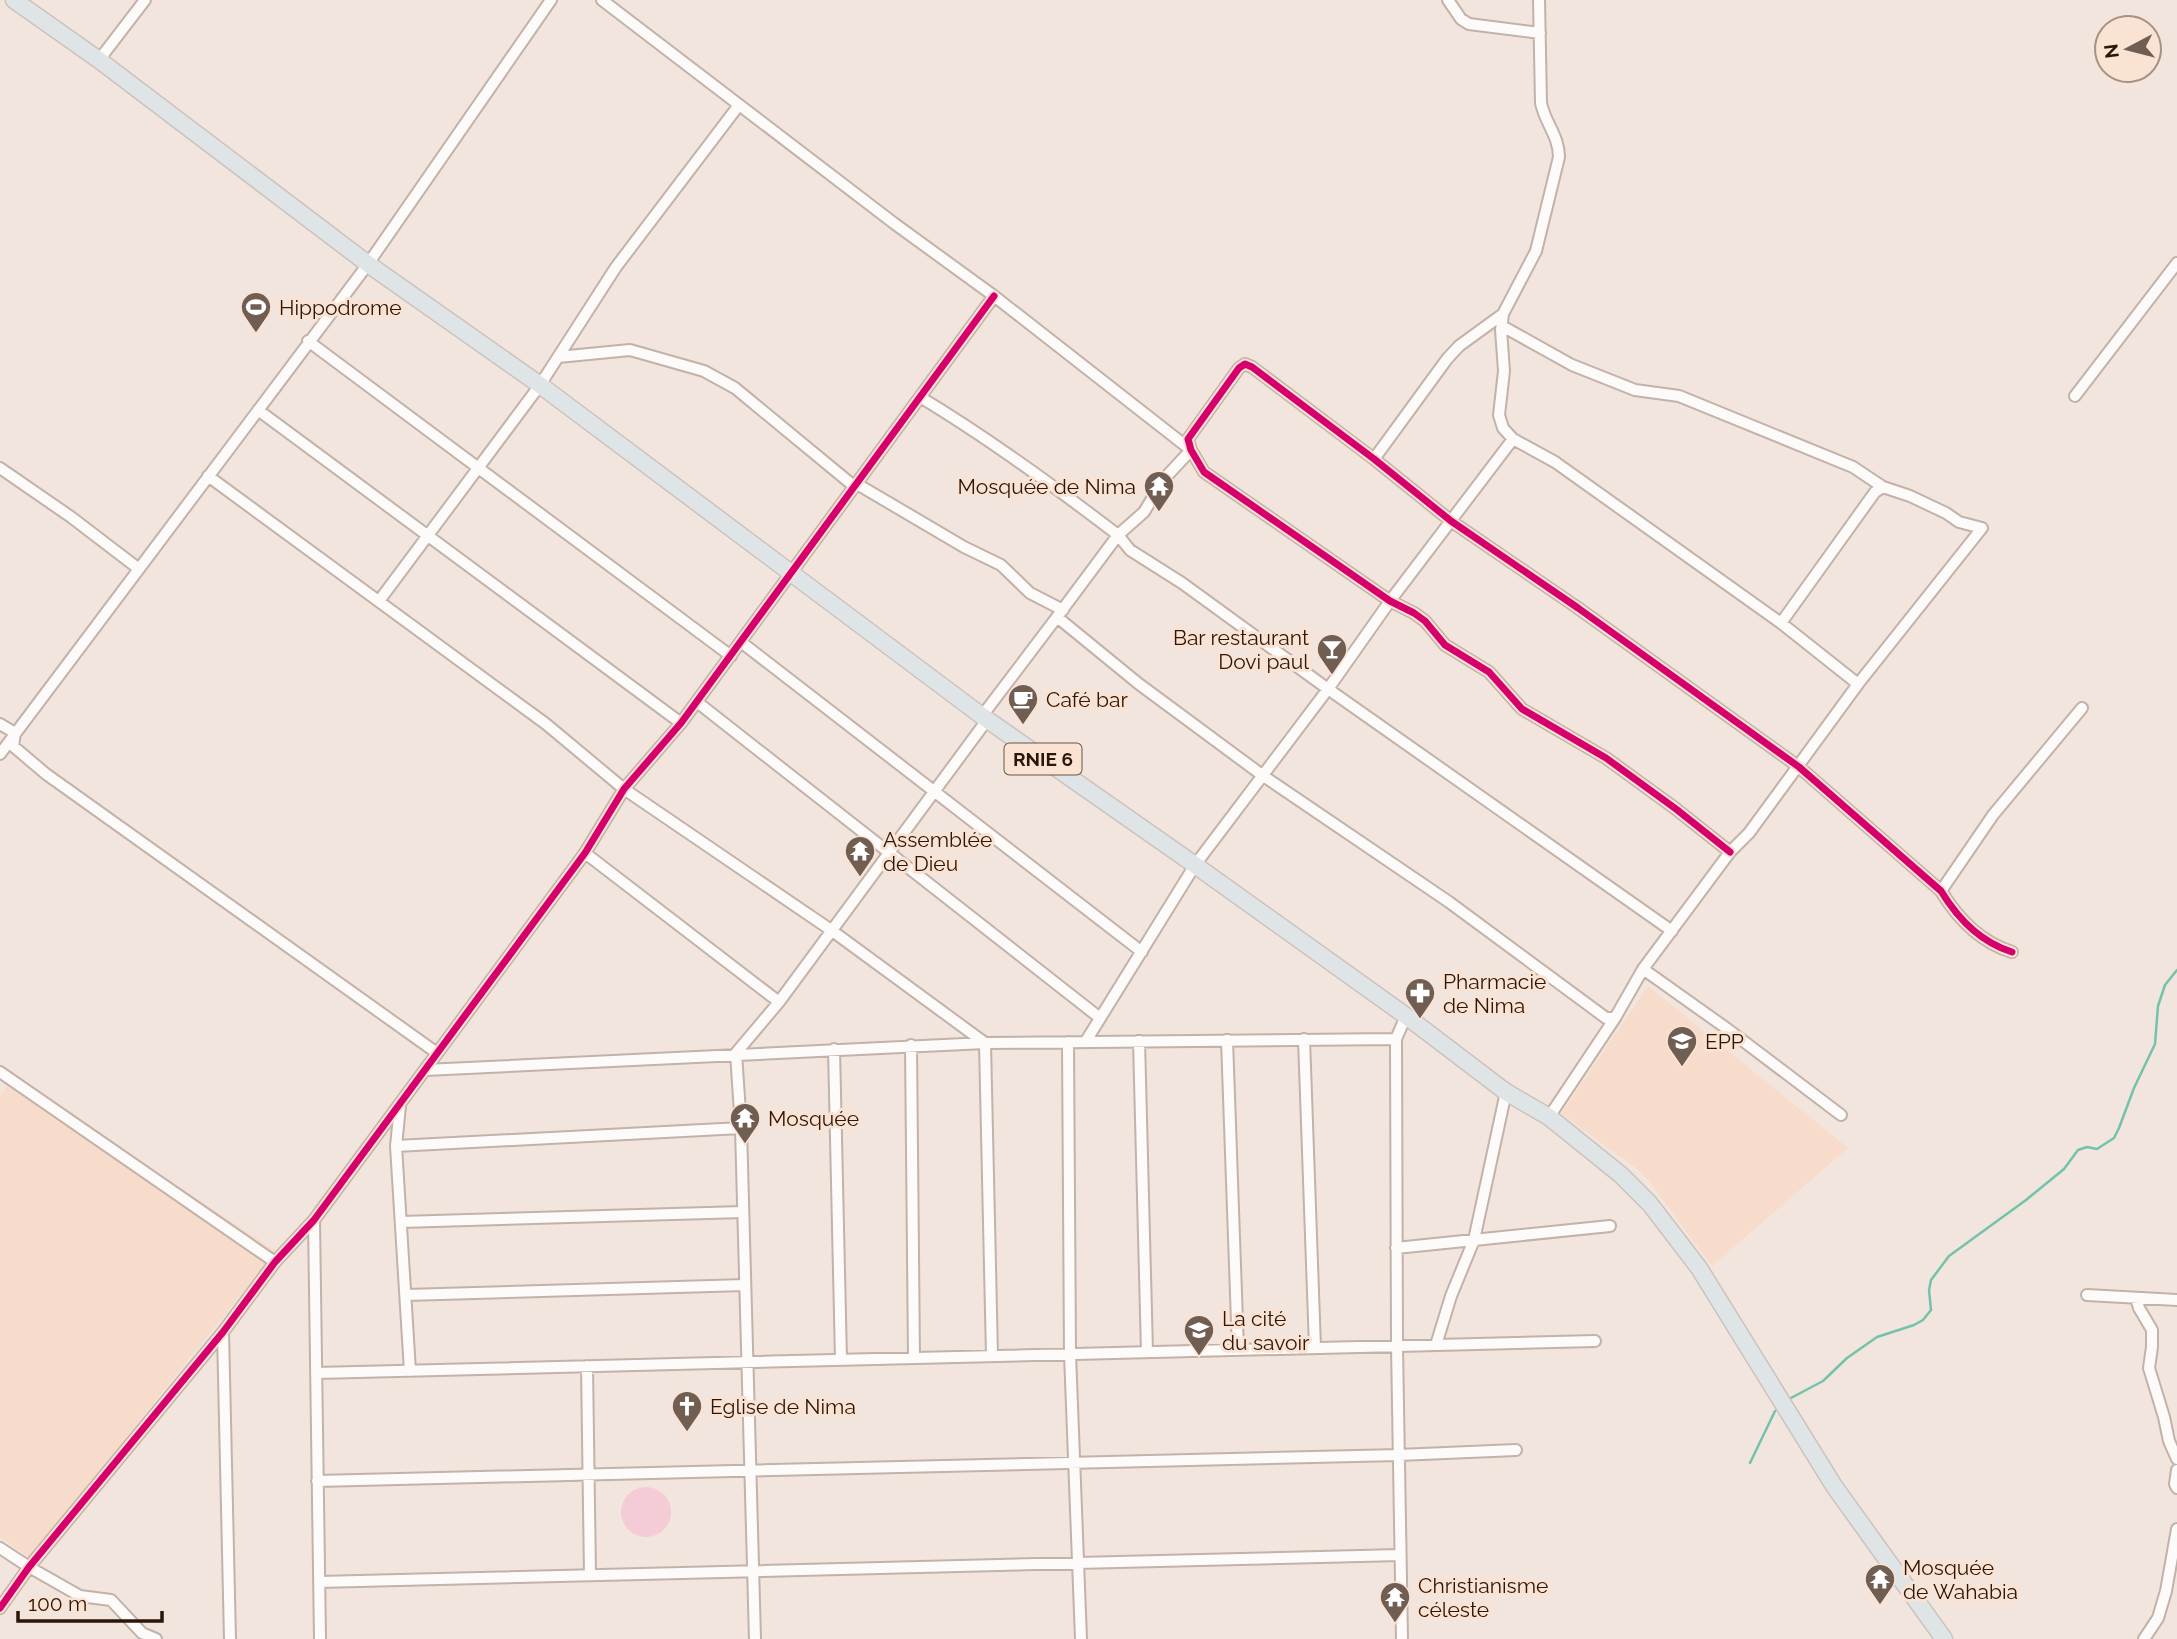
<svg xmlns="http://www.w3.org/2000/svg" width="2177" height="1639" font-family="Raleway,sans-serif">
  <rect width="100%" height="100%" fill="#f2e5dd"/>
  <!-- built -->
  <path fill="#f8dccb" d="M 1648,986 L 1848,1148 L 1712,1266 L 1647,1179 L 1636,1168 L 1561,1114 Z
    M 13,1078 L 276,1251 L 29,1558 L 0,1537 L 0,1096 Z"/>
  <!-- green -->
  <path fill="#f3ccd5" d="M621 1512a25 25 0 1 1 50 0a25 25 0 1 1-50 0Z"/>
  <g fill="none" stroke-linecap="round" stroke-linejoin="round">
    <!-- stream -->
    <path stroke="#73c3ac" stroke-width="2.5" d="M 1791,1398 L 1823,1381 L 1847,1358 L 1877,1337 L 1914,1325 L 1923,1320 L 1931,1310 L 1929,1290 L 1931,1280 L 1949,1256 L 2026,1200 L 2064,1169 L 2078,1150 L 2087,1147 L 2097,1149 L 2114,1138 L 2119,1128 L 2134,1088 L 2155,1044 L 2158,1006 L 2165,985 L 2177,970
      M 1750,1463 L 1775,1411"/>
    <!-- minor casing -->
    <g stroke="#c2b2a8" stroke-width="14">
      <path id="minor" d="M 602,0 L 895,224 L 994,296 L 1191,450 L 1164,479 L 1144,512 L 1118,535 L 1130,550 L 1182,583 L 1328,689 L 1672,931
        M 1448,0 L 1461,19 L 1469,24 L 1540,33
        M 1539,0 L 1541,103 C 1545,123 1559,136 1559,157 L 1536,251 L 1503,314 L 1501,330 L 1504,371 L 1499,415 L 1503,428 L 1513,439 L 1555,462 L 1781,623 L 1858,684
        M 99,60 L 145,0
        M 1502,326 L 1572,365 L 1635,390 L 1679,396 L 1853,467 L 1883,487 L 1910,496 L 1946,513 L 1959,522 L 1982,528 L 1858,684 L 1749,833 L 1730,852 L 1643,969 L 1615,1018 L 1549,1117
        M 308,341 L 731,656
        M 558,357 L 630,350 L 704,371 L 735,388 L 855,487
        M 2075,396 L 2177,263
        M 920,397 C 990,439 1054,486 1118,535 L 1057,617
        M 258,410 L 681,723
        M 1374,459 L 1447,359 L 1459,346 L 1503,314
        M 0,468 L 71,517 L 139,569
        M 208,476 L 546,724 L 624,789 L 831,930 L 985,1043 L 992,1356
        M 857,484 L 964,547 L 1001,565 L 1030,593 L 1063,610
        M 379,601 L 540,385 L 616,267 L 739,105
        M 1781,623 L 1875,492 L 1883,487
        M 741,642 L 1142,952
        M 697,702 L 1100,1018
        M 982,716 L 1057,617 L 1139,684 L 1262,775 L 1449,902 L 1606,1018 L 1615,1018
        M 0,724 L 15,733 L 13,746 L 46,774 L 437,1053
        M 0,754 L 368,264 L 551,0
        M 1730,852 L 1676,809 L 1606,758 L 1522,709 L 1489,672 L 1445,645 L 1425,621 L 1414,613 L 1390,601 L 1204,472 L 1191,450 L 1188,439 L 1239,368 L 1245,364 L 1252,367 L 1374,459 L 1451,521 L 1578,608 L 1799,767 L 1941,891 C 1958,919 1980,942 2012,952
        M 585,853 L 779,1002
        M 1941,891 L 1993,815 L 2082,708
        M 1643,969 L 1726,1028 L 1841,1115
        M 1304,1039 L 1315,1348
        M 1227,1040 L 1238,1350
        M 1086,1041 L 1195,865 L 1328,689 L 1390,601 L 1513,439
        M 1139,1041 L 1147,1352
        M 1068,1042 L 1070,1354 L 1081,1639
        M 911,1045 L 914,1358
        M 834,1049 L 841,1360
        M 425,1070 L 985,1043 L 1396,1039
        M 0,1072 L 275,1262
        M 400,1106 L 396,1146 L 410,1371
        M 396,1146 L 741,1128
        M 314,1220 L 320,1639
        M 401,1222 L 743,1212
        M 1396,1248 L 1610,1226
        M 406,1295 L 745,1285
        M 2087,1295 L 2177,1300
        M 2136,1298 L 2139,1308 L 2152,1330 L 2152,1347 L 2149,1368 L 2164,1417 L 2169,1441 L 2177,1459
        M 223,1332 L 230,1639
        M 1436,1345 L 1451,1296 L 1474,1240 L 1506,1092
        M 587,1366 L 590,1575
        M 316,1373 L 1595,1341
        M 2177,1470 L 2175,1484 L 2177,1488
        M 317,1481 L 1399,1455 L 1516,1450
        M 0,1548 L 29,1567 L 80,1596 L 111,1600 L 142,1633 L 156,1639
        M 319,1582 L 1400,1555
        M 0,1608 L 29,1567 L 223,1332 L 275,1262 L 314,1220 L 585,853 L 624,789 L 681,723 L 994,296
        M 755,1639 L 741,1128 L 736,1053 L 779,1002 L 987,720
        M 1402,1639 L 1397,1346 L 1396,1039 L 1406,1016
        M 2144,1639 L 2158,1618 L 2166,1591 L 2177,1529"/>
    </g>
    <!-- primary casing -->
    <g stroke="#ccc2bd" stroke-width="19">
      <path id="primary" d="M 14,0 L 99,60 L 368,264 L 540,385 L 982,716 L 1195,865 L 1406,1016 L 1506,1092 L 1549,1117 L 1621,1175 L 1650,1204 L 1699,1268 L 1834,1486 L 1944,1639"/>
    </g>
    <!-- minor -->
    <use href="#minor" stroke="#fdfbfa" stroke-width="10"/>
    <!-- primary -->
    <use href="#primary" stroke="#dfe5e7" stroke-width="16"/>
    <!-- cycleway casing -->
    <g stroke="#fbe3d4" stroke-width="11">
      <path id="cycleway" d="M 1730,852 L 1676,809 L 1606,758 L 1522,709 L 1489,672 L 1445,645 L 1425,621 L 1414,613 L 1390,601 L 1204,472 L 1191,450 L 1188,439 L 1239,368 L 1245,364 L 1252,367 L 1374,459 L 1451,521 L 1578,608 L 1799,767 L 1941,891 C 1958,919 1980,942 2012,952
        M 0,1608 L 29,1567 L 223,1332 L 275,1262 L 314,1220 L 585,853 L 624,789 L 681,723 L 994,296"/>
    </g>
    <!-- cycleway -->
    <use href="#cycleway" stroke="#d6006c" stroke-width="7"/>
  </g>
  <!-- icons -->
  <defs>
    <g id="stadium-pin" transform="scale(1.575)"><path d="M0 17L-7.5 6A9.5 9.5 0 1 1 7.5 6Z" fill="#715e53" stroke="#fbe3d4"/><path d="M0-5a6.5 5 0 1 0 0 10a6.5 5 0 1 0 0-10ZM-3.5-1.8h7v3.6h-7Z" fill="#fff"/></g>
    <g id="temple-pin" transform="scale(1.575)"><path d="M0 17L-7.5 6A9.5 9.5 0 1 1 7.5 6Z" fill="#715e53" stroke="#fbe3d4"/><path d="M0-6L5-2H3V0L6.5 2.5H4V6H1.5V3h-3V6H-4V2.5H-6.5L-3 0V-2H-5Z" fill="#fff"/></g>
    <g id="bar-pin" transform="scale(1.575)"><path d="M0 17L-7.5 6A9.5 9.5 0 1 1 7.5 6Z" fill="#715e53" stroke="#fbe3d4"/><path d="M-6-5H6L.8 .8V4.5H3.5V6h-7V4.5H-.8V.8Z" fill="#fff"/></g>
    <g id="cafe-pin" transform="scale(1.575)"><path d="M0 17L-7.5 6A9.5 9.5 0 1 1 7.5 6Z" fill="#715e53" stroke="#fbe3d4"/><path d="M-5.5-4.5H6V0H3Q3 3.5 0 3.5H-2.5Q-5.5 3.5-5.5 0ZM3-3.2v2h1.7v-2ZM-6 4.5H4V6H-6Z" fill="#fff"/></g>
    <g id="pharmacy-pin" transform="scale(1.575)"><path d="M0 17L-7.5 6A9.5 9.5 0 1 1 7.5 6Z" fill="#715e53" stroke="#fbe3d4"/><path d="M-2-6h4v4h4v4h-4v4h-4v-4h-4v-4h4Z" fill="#fff"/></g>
    <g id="school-pin" transform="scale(1.575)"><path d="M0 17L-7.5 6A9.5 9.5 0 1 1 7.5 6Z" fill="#715e53" stroke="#fbe3d4"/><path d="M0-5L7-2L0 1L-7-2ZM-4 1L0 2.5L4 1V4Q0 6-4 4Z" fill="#fff"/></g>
    <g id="church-pin" transform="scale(1.575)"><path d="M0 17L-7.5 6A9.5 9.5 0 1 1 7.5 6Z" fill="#715e53" stroke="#fbe3d4"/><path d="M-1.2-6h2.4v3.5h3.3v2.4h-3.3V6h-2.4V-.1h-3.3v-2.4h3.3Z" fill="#fff"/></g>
  </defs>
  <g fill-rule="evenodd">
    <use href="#stadium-pin" x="256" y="307"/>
    <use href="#temple-pin" x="1159" y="486"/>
    <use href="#bar-pin" x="1332" y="649"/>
    <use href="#cafe-pin" x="1023" y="699"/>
    <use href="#temple-pin" x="860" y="851"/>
    <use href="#pharmacy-pin" x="1420" y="993"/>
    <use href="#school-pin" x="1682" y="1041"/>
    <use href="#temple-pin" x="745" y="1118"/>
    <use href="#school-pin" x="1199" y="1330"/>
    <use href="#church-pin" x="687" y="1406"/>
    <use href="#temple-pin" x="1880" y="1579"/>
    <use href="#temple-pin" x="1395" y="1597"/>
  </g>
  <g text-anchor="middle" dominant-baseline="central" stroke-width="6" stroke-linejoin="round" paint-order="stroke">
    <!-- shield labels -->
    <rect fill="#fbe3d4" stroke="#695445" stroke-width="2" x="1004.5" y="743.5" width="77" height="31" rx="5"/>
    <g font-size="19" font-weight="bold" fill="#2b1608">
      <text x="1043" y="759">RNIE 6</text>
    </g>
    <!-- poi labels -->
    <g font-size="21" fill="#2b1608" stroke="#fbe3d4" text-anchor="start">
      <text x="279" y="307">Hippodrome</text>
      <text x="1136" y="486" text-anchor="end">Mosquée de Nima</text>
      <text x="1309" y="637" text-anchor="end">Bar restaurant<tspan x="1309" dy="24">Dovi paul</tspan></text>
      <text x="1046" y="699">Café bar</text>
      <text x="883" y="839">Assemblée<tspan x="883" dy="24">de Dieu</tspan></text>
      <text x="1443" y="981">Pharmacie<tspan x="1443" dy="24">de Nima</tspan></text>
      <text x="1705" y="1041">EPP</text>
      <text x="768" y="1118">Mosquée</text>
      <text x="1222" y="1318">La cité<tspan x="1222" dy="24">du savoir</tspan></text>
      <text x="710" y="1406">Eglise de Nima</text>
      <text x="1903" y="1567">Mosquée<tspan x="1903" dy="24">de Wahabia</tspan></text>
      <text x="1418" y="1585">Christianisme<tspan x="1418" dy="24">céleste</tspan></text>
    </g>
  </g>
  <!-- north arrow -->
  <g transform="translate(2128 49) rotate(263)"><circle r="33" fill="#fbe3d4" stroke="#a89182" stroke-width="2"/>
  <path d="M0-5L12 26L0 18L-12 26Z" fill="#715e53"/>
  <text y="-10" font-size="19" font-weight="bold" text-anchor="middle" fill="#2b1608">N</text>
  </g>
  <!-- scale -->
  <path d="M18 1611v10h144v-10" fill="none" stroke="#2b1608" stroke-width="3.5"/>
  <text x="28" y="1611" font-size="21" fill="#2b1608" stroke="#fbe3d4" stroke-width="5" paint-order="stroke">100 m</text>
</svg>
